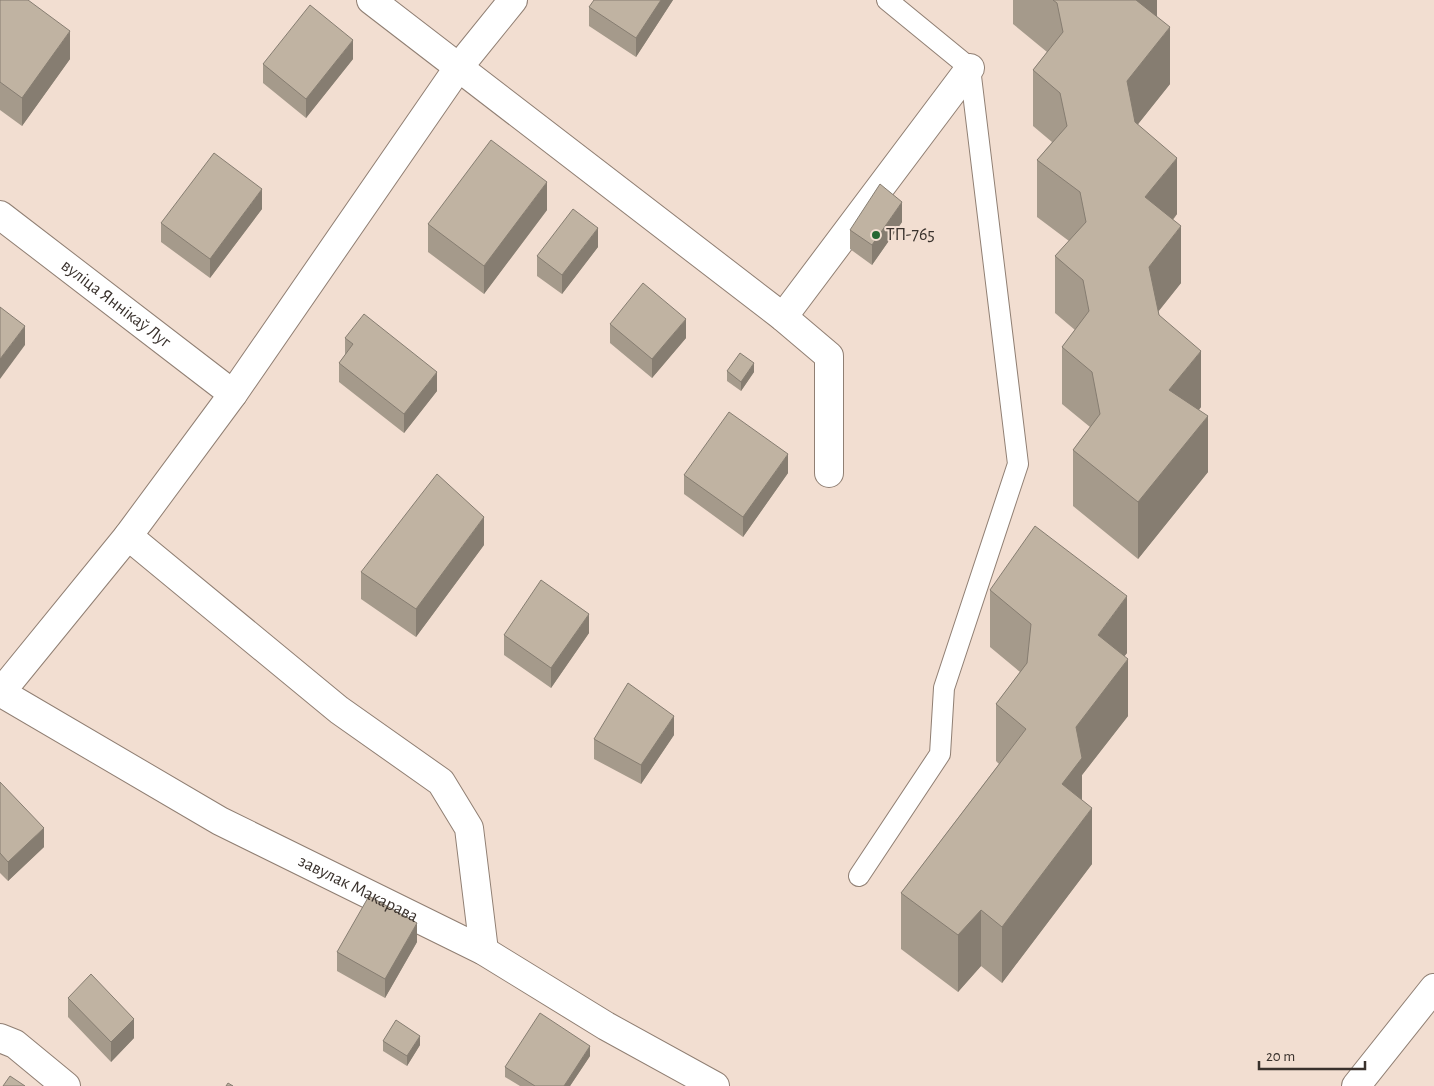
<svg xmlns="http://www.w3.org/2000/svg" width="1434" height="1086" font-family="'Alegreya Sans',sans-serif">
  <rect width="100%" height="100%" fill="#f2ded1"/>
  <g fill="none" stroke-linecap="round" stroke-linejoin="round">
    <!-- lane casing -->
    <g stroke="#907f73" stroke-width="22">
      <path id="lane" d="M 859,876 L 940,754 L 944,688 L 1018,464 L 970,68 L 887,0"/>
    </g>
    <!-- street casing -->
    <g stroke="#907f73" stroke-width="30">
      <g id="street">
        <path d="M 371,0 L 783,317 L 829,356 L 829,473"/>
        <path id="s1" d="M 0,215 L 233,394"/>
        <path d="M 783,317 L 970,68"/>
        <path d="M 128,536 L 339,710 L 441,782 L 469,828 L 484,951"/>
        <path id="s2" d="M 0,692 L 220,821 L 484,951 L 606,1026 L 715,1086"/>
        <path d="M 1,692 L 128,536 L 233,394 L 458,68 L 513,0"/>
        <path d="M 0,1038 L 15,1044 L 66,1086"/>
      </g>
    </g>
    <!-- primary casing -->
    <g stroke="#907f73" stroke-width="30">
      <path id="primary" d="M 1356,1086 L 1434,988"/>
    </g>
    <!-- lane -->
    <use href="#lane" stroke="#fff" stroke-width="20"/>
    <!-- street -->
    <use href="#street" stroke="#fff" stroke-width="28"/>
    <!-- primary -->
    <use href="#primary" stroke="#fff" stroke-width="28"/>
  </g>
  <!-- wall -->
  <path fill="#a59a8b" d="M 0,0 L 70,59 L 22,126 L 0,110 Z
    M 673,0 L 636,57 L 589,26 L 589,7 Z
    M 1013,0 L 1157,0 L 1157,17 L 1170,84 L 1138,124 L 1177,214 L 1173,220 L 1181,283 L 1158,312 L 1159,315 L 1201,407 L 1199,410 L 1208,472 L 1138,559 L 1073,506 L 1073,450 L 1090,427 L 1062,404 L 1062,347 L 1075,330 L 1055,313 L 1055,256 L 1069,241 L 1037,217 L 1037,160 L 1052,142 L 1033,126 L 1033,70 L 1047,52 L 1013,24 Z
    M 353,59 L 306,118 L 263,83 L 263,64 Z
    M 262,209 L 210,278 L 161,242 L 161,223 Z
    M 547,210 L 484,294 L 428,252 L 428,224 Z
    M 902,222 L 872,265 L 850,249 L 850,230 Z
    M 598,247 L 562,294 L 537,276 L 537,256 Z
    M 610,324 L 686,338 L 652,378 L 610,343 Z
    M 345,338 L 437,391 L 404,433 L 339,382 L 339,363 L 345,355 Z
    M 727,371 L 754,372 L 741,391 L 727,381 Z
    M 788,473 L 743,537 L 684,494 L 684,475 Z
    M 484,545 L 416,637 L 361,599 L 361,572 Z
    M 990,590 L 1127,653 L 1124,656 L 1128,716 L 1082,775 L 1082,800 L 1092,864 L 1002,983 L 981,966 L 958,992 L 901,949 L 901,893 L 999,764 L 996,761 L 996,704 L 1020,672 L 990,647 Z
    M 589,633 L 551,688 L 504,655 L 504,635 Z
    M 674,735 L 641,784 L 594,759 L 594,739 Z
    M 0,782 L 44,847 L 8,881 L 0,873 Z
    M 417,942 L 385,998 L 337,971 L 337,952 Z
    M 68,998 L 134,1038 L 111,1062 L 68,1017 Z
    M 383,1041 L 420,1045 L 407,1066 L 383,1051 Z
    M 590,1056 L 570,1086 L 520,1086 L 505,1077 L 505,1067 Z"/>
  <!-- shaded-wall -->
  <path fill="#867d71" d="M 661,0 L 673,0 L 636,57 L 636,38 Z
    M 1132,0 L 1157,0 L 1157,18 Z
    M 1170,27 L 1170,84 L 1127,138 L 1127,81 Z
    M 70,31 L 70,59 L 22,126 L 22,98 Z
    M 353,40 L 353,59 L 306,118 L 306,99 Z
    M 1177,158 L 1177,214 L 1145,253 L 1145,197 Z
    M 547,182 L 547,210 L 484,294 L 484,266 Z
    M 262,189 L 262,209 L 210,278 L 210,259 Z
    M 902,202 L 902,222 L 872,265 L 872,245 Z
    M 1181,226 L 1181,283 L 1149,323 L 1149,267 Z
    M 598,228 L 598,247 L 562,294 L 562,275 Z
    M 686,319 L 686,338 L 652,378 L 652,359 Z
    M 25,326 L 25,345 L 0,379 L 0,359 Z
    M 1201,351 L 1201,407 L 1169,446 L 1169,390 Z
    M 754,363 L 754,372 L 741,391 L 741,382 Z
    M 437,372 L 437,391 L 404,433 L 404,414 Z
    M 1208,416 L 1208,472 L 1138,559 L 1138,502 Z
    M 788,454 L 788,473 L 743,537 L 743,517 Z
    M 484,517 L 484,545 L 416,637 L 416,609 Z
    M 1127,596 L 1127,653 L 1098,691 L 1098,635 Z
    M 589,614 L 589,633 L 551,688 L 551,668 Z
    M 1128,659 L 1128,716 L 1082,775 L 1082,814 L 1062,784 L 1076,727 Z
    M 674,716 L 674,735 L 641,784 L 641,765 Z
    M 1092,808 L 1092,864 L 1002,983 L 1002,927 Z
    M 44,828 L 44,847 L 8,881 L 8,862 Z
    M 981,910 L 981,966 L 958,992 L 958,935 Z
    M 417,923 L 417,942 L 385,998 L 385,979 Z
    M 134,1019 L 134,1038 L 111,1062 L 111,1042 Z
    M 420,1036 L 420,1045 L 407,1066 L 407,1056 Z
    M 590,1046 L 590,1056 L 570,1086 L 564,1086 Z"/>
  <!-- building -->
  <path fill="#c0b3a2" stroke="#867d71" d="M 0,0 L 28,0 L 70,31 L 22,98 L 0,82 Z
    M 594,0 L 661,0 L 636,38 L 589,7 Z
    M 1053,0 L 1136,0 L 1170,27 L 1127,81 L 1135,122 L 1177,158 L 1145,197 L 1181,226 L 1149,267 L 1159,315 L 1201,351 L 1169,390 L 1208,416 L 1138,502 L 1073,450 L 1100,414 L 1092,372 L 1062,347 L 1089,311 L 1083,280 L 1055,256 L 1086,222 L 1080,192 L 1037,160 L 1067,126 L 1060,93 L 1033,70 L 1063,32 L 1057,3 Z
    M 310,5 L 353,40 L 306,99 L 263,64 Z
    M 491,140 L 547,182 L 484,266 L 428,224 Z
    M 214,153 L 262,189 L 210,259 L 161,223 Z
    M 880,184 L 902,202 L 872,245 L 850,230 Z
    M 573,209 L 598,228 L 562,275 L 537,256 Z
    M 643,283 L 686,319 L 652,359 L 610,324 Z
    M 0,307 L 25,326 L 0,359 Z
    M 364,314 L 437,372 L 404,414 L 339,363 L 353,344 L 345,338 Z
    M 740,353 L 754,363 L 741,382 L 727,371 Z
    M 729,412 L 788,454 L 743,517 L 684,475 Z
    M 437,474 L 484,517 L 416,609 L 361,572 Z
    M 1035,526 L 1127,596 L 1098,635 L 1128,659 L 1076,727 L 1082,758 L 1062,784 L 1092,808 L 1002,927 L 981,910 L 958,935 L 901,893 L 1026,729 L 996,704 L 1027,663 L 1031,624 L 990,590 Z
    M 541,580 L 589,614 L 551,668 L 504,635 Z
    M 628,683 L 674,716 L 641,765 L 594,739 Z
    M 0,782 L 44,828 L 8,862 L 0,853 Z
    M 369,896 L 417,923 L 385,979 L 337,952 Z
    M 91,974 L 134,1019 L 111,1042 L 68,998 Z
    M 540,1013 L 590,1046 L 564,1086 L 535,1086 L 505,1067 Z
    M 396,1020 L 420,1036 L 407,1056 L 383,1041 Z
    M 10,1076 L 25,1086 L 3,1086 Z
    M 228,1083 L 233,1086 L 226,1086 Z"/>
  <!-- markers -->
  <circle fill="#266832" stroke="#f2ded1" stroke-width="2" cx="876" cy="235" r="5"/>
  <g text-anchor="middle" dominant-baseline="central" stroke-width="4" stroke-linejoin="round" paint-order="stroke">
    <!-- poi labels -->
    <g font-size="18" fill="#39312c" stroke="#f2ded1" text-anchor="start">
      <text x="886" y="235">ТП-765</text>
    </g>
    <!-- street labels -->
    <g font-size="18" fill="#39312c" stroke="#f2ded1">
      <text stroke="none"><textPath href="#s1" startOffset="146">вуліца Яннікаў Луг</textPath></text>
      <text stroke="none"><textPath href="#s2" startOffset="409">завулак Макарава</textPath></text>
    </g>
  </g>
  <!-- scale -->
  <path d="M1259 1061v8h106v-8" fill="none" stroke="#39312c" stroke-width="2.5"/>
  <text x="1266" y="1061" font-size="15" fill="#39312c" stroke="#f2ded1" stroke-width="4" paint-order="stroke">20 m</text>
</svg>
